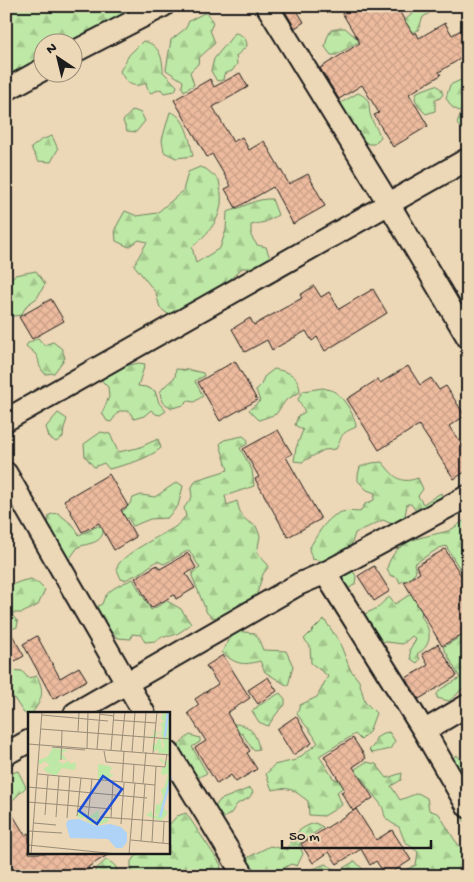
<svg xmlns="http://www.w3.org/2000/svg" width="474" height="882" font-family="'Gochi Hand',sans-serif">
  <defs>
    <pattern id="forest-firs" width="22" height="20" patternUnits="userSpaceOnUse" patternTransform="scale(1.25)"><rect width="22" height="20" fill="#bee8a5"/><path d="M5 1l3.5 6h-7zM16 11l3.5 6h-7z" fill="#a3c68d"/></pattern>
    <pattern id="building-cross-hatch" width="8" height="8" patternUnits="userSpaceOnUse" patternTransform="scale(1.25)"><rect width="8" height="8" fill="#edbb9e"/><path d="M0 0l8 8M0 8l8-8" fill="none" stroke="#cba088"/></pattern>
  </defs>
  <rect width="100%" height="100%" fill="#ecd7b6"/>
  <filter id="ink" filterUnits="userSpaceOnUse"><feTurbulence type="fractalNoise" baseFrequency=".02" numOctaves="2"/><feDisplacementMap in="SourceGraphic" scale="10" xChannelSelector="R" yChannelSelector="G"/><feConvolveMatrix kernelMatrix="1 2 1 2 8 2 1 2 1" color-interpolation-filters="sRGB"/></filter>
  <g filter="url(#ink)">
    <!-- forest -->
    <path fill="url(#forest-firs)" stroke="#6d8260" d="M 6,6 L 123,6 L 122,19 L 72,42 L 42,42 L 42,72 L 6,82 Z
      M 421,6 L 430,6 L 431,12 L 423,17 L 418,30 L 405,35 L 404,21 Z
      M 204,13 L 209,15 L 213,23 L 210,30 L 215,43 L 199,58 L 198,64 L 190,72 L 194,85 L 184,91 L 182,87 L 183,81 L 166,70 L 171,40 L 186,28 L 189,21 Z
      M 340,28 L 345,28 L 360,41 L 336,55 L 331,55 L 325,47 L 327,38 L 331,30 Z
      M 235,33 C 242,34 247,39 247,46 L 236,56 L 237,64 L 232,71 L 224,74 L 223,80 L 217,81 L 211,71 L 214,59 Z
      M 143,41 C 159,44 163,58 163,72 L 177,86 L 175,91 L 164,93 L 161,89 L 151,93 L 148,90 L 146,83 C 132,89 126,83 120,71 L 129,55 Z
      M 468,60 L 468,137 L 457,124 L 461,112 L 452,107 L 446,98 L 450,85 L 465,78 L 460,66 Z
      M 436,85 L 441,89 L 443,94 L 440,98 L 435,100 L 435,111 L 426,114 L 420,108 L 415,99 L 417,92 Z
      M 358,93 C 373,100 367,105 371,117 C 373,124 378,130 381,137 L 374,144 L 369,144 L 363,141 L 347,149 L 339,145 L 339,138 L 332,108 Z
      M 133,110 L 141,113 L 145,121 L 136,132 L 127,131 L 123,121 Z
      M 170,112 C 186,115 190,142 193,156 L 176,158 L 164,152 L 162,140 Z
      M 52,136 L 58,149 L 51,162 L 38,161 L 31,148 L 41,140 Z
      M 200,167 L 206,169 L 219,180 C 220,187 222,196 221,204 C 219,223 205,236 192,247 L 196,263 L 220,248 L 226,230 L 227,212 C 243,208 255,198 272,199 L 278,215 L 265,222 L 251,225 L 251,236 L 257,245 L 266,247 L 270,258 L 256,268 L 242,268 L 224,285 L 172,317 L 160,308 L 156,293 L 134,265 L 147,242 L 139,240 L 129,247 L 116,241 L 115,229 L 125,211 L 137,216 L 157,213 L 183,191 L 188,172 Z
      M 36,271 L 45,284 L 37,298 L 27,305 L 21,315 L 6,317 L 6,282 L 15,275 Z
      M 38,338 L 44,345 L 53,342 L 62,349 L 65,358 L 54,373 L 45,374 C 36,364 41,362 36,355 C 33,351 29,349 26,346 L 28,343 Z
      M 139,363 L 145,364 L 138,386 L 146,387 L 155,391 L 159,403 L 166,411 L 160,415 L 156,414 L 151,410 L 144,416 L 134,419 L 129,411 L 119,411 L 111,422 L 107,421 L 102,413 L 109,397 L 108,387 L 103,382 L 100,377 L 124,366 Z
      M 176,369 L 190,370 L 203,373 L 204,376 L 195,381 L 203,396 L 194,402 L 188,401 L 184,405 L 172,408 L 162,402 L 160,392 L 164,387 L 175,377 Z
      M 274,369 C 289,372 299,375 300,392 L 286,400 L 276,414 L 259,420 L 249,410 L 260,401 L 256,390 L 261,385 L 264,377 Z
      M 323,388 C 326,389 332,390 335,392 C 344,398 356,417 356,427 C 338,435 344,434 336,449 L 324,450 L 302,462 L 294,461 L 296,448 L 303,430 L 295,425 L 298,416 L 305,412 L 298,399 L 303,391 Z
      M 58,413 L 67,419 L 64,428 L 63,437 L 56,442 L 49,437 L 46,427 Z
      M 101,432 L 110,434 L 118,452 L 138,448 L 158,439 L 161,448 C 146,460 128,464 109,469 L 104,463 L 94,467 L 85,456 L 84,444 Z
      M 243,436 L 248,440 L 247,444 L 240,448 L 252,470 L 254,486 L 225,496 L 227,505 L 237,501 C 240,515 243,520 256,526 L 260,536 L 257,553 L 269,566 L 263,574 L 255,600 L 240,603 L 231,613 L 213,618 L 207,613 L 192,576 L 193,572 L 200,568 L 189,550 L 164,564 L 157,561 L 140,573 L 125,580 L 121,579 C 120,576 117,571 117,568 C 118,556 164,534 175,527 C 179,524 182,520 186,516 L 184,508 L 192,497 L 191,489 L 196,480 L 228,470 L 220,444 L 224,440 Z
      M 382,462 C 394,476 399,485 418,478 L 423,489 L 418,496 L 423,504 L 441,493 L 444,502 L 419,515 L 411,504 L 407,504 L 405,516 L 392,524 L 383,520 L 355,533 L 351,546 L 335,560 L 329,558 L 323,561 L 312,559 L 309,549 C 316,537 325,519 339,513 C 345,510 354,512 360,512 L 365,504 L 374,500 L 375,493 L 367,490 L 358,481 L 358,475 L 360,467 L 372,463 Z
      M 177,482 L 183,486 L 178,506 L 167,518 L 150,519 L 133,526 L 128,518 L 115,527 L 111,518 C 121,513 128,509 133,498 L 141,495 L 155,497 Z
      M 58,513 L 74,526 L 79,535 L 98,526 L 104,526 C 103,544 92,542 78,547 L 68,561 L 48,524 L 49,515 Z
      M 468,518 L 468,587 L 460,579 L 462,573 L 446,546 L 439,548 L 414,564 L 416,571 L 407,583 L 404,580 L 400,583 L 398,578 L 390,575 L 387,568 C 396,538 422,538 448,531 C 455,528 461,522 468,518 Z
      M 346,569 L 353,571 L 356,576 L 355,584 L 347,590 L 337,589 L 337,572 Z
      M 31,579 L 38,583 L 45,590 L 38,605 L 22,613 L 6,613 L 6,587 L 22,581 Z
      M 133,579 L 151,610 L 167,601 L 181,609 L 191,624 C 182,631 174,638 162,636 L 156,641 L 145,642 L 141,635 L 132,634 L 131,639 L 118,638 L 108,629 L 92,630 L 90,610 L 102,604 C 106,589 120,585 133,579 Z
      M 414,592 L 422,611 L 421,616 C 427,624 433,636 426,646 C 425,649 420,652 417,654 L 420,659 L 417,663 L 411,659 L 410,649 L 416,639 L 412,636 L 403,644 L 379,641 L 358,618 C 364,613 371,612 377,608 C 382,604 384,600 390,597 L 395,604 Z
      M 12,615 L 18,622 L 17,627 L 12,629 L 8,624 L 6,624 L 6,617 Z
      M 324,619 L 339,641 L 350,669 L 359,681 L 365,702 L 376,713 L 369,732 L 361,740 L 355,734 L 319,756 L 333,778 L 338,780 L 366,762 L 376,764 L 387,778 L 402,773 L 401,780 L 391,786 L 400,800 L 418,793 L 427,798 L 429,810 L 439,814 L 454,839 L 465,853 L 468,851 L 468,876 L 394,876 L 416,865 L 418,852 L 405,842 L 399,827 C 377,816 389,814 379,802 C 372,794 366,785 359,775 L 337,792 L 342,805 L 324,816 L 309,815 L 308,801 C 293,790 291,786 272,790 L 266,774 L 274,765 L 296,760 L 318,743 C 312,732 304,724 297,714 L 300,705 L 317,697 L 328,676 L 311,663 L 310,646 L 304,639 Z
      M 235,631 L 254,633 L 258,638 L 263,650 L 286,651 L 293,666 L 288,686 L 265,672 L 260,661 C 242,666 235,664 222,652 Z
      M 462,636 L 467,639 L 462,653 L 468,656 C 468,684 471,683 449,701 L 437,698 L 437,694 L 441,689 L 460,678 L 443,647 Z
      M 9,670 L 22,671 L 28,678 L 37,676 C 45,692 42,700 32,713 L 29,713 L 29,717 L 23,712 L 6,686 L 6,671 Z
      M 280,693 L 285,699 L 285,705 L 277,713 L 268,726 L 259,722 L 252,711 L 258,706 Z
      M 233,724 C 250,724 256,733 259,749 L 253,750 L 242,733 L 230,740 Z
      M 389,732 L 395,741 L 390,749 L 372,753 L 369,750 L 374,745 L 376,738 L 384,733 Z
      M 190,735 L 200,738 L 200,742 L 192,747 L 207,773 L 199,777 L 197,785 L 191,787 L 176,787 C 158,765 172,749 190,735 Z
      M 457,755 L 468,770 L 468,826 L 462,818 L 460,805 L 445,763 Z
      M 18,771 L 26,787 L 12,801 L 6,797 L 6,775 Z
      M 250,788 L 253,792 L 249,798 L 237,804 L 231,813 L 215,824 L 211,812 L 220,800 Z
      M 186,813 L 221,865 L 219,876 L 131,876 L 131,861 L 140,853 L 169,853 L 169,825 L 177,816 Z
      M 315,823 L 323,827 L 299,844 L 303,854 L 297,866 L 291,864 L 270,876 L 247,876 L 246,874 L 247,858 L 270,846 L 288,850 C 291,835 301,827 315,823 Z
      M 106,860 C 116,864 116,867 119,876 L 93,876 L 96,869 Z
      M 355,861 L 368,875 L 376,871 L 380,876 L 303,876 L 304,873 L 325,864 L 338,871 Z"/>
    <!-- building -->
    <path fill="url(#building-cross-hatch)" stroke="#1c1c1c" d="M 282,6 L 294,6 L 304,22 L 295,28 Z
      M 338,6 L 396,6 L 413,34 L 416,32 L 419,38 L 445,23 L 452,35 L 468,26 L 468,54 L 439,72 L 441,75 L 409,94 L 428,126 L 393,147 L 374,115 L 379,113 L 362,85 L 339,99 L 320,68 L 360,43 Z
      M 240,73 L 248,87 L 213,107 L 233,142 L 242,137 L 249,150 L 264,141 L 289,184 L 308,174 L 325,206 L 293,224 L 273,187 L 236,208 L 225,189 L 231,186 L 212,154 L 207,157 L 174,100 L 210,79 L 214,87 Z
      M 314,286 L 321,297 L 329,292 L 339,309 L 373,289 L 387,313 L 325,351 L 317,337 L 312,341 L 306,331 L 272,350 L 267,340 L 245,352 L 232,329 L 250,318 L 254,325 L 302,298 L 300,295 Z
      M 51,299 L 64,321 L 32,339 L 19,317 Z
      M 235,361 L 257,400 L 220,421 L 198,382 Z
      M 408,366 L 420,385 L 431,378 L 439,390 L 446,386 L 465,416 L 449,426 L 468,454 L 468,470 L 454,479 L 419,425 L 379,450 L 347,399 L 378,379 L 380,383 Z
      M 278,430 L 292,454 L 286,457 L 321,519 L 288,537 L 255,479 L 259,477 L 243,449 Z
      M 109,474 L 128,506 L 121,510 L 136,537 L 114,550 L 99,523 L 82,532 L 64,500 Z
      M 445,549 L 468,587 L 468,631 L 442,646 L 404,582 L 420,573 L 416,566 Z
      M 188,553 L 196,568 L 186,574 L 195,588 L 176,599 L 174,595 L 151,608 L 135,578 L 157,565 L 160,569 Z
      M 374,566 L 390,591 L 374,601 L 358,576 Z
      M 6,624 L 24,656 L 6,666 Z
      M 37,636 L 60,678 L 79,667 L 87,680 L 53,699 L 23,644 Z
      M 438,644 L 457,676 L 419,699 L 406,678 L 428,665 L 422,654 Z
      M 223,655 L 250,698 L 227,713 L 250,751 L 247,753 L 257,769 L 236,782 L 231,775 L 217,784 L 195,748 L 206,741 L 188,713 L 199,705 L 195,699 L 218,684 L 206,666 Z
      M 268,677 L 277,691 L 258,704 L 248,690 Z
      M 296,716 L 312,743 L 293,755 L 277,729 Z
      M 353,738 L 366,758 L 353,767 L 373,798 L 353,811 L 341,792 L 345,790 L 324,756 Z
      M 6,804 L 25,835 L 29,833 L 29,853 L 111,853 L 88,867 L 89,869 L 79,876 L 6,876 L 6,847 L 12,843 L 6,833 Z
      M 356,809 L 376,840 L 392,830 L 411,860 L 386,876 L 376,861 L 370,865 L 361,849 L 337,864 L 329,852 L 313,863 L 301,844 Z"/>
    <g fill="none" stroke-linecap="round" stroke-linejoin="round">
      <!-- minor casing -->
      <g stroke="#1c1c1c" stroke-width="25">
        <path id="minor" d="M 267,6 L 389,204 L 468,338
          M 72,53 L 163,6
          M 6,90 L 42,70
          M 6,420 L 468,159
          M 6,473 L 144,713
          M 325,573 L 424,731 L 468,807
          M 75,713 L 299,584 L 325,573 L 468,496
          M 424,731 L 468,705
          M 169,753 L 244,876
          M 6,754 L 29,741"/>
      </g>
      <!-- minor -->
      <use href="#minor" stroke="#ecd7b6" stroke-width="21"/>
    </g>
  </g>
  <!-- overview -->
  <g transform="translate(28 712)">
    <rect width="142" height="142" fill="#ecd7b6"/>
    <path d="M 135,0 L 142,0 L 142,42 L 130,41 L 130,37 L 126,40 L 124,34 L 127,30 L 128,34 L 130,27 L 133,27 L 134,37 L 136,34 L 133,21 L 128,22 L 129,25 L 121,25 L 126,23 L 125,17 L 129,21 L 134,20 L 134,13 L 131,14 L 136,9 L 133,7 ZM 25,36 L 40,38 L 34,41 L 39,48 L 34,47 L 30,49 L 35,52 L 40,49 L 43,52 L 48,50 L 47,58 L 34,56 L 28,64 L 18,60 L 15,56 L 22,54 L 17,49 L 11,53 L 11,48 L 19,45 ZM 134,46 L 134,49 L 142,49 L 142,68 L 134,94 L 140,101 L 133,109 L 118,103 L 124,99 L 124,103 L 131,104 L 127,101 L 128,92 L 131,93 L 135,86 L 133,77 L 136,76 L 140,62 L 133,63 L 134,56 L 139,53 L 131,48 ZM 70,52 L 81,54 L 84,56 L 81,61 L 84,62 L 81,64 L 85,62 L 85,64 L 70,70 ZM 71,98 L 70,111 L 81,103 L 80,110 L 69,113 L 60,110 L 56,103 L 56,106 L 49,105 L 50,100 L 53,99 L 52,101 L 60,102 L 59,107 L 68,110 L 68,105 L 63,107 L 61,105 Z" fill="#bee8a5"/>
    <path d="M 51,107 L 68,114 L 82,112 L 93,115 L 99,121 L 99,130 L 94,136 L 88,136 L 80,127 L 42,126 L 38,112 L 40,108 Z" fill="#aed3f7"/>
    <path fill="none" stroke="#aed3f7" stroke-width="2.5" d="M 137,25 L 140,0M 132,105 L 143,65"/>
    <path fill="none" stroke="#998c78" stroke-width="1" d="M 71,2 L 86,4M 14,3 L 80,9M 85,8 L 128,11M 13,17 L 143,27M 50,20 L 51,0M 0,32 L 143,43M 24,35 L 57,38M 59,36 L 60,0M 69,37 L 72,0M 83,38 L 86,0M 76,39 L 78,50 L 137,55 L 139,42M 93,39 L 97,0M 104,40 L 107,0M 115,40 L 118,0M 125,41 L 129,0M 33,48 L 34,19M 10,62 L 127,73 L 124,130M 94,70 L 96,39M 105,71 L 106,52M 115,72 L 118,40M 127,73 L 128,54M 0,75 L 119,86M 0,90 L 84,97M 17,103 L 20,63M 49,104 L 53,66M 28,105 L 31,64M 72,105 L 143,110M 39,106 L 42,65M 60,106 L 64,67M 83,106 L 85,70M 6,111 L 28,113M 93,112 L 96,71M 0,119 L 34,121M 103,128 L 143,132M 113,129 L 117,72M 135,131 L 136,110M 0,133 L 89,142M 3,142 L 14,0M 101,142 L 107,71"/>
    <path fill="#1d4ed8" fill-opacity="0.15" stroke="#1d4ed8" stroke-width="2.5" d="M 75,64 L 94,77 L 69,112 L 51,99 Z"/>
    <rect width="142" height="142" fill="none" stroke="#1c1c1c" stroke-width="2.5"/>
  </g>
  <!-- margin -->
  <rect width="474" height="882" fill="none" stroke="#ecd7b6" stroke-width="25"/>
  <rect x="12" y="12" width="449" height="857" fill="none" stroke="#1c1c1c" stroke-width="2" filter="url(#ink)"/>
  <!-- north arrow -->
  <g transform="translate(58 58) rotate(325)"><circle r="24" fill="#ecd7b6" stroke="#998c78"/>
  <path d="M0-4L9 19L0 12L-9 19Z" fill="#1c1c1c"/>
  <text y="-8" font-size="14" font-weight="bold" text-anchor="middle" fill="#1c1c1c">N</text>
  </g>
  <!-- scale -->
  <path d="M282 840v8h149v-8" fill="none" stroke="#1c1c1c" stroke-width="2.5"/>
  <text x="289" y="840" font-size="15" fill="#1c1c1c" stroke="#ecd7b6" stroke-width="4" paint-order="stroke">50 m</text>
</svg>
